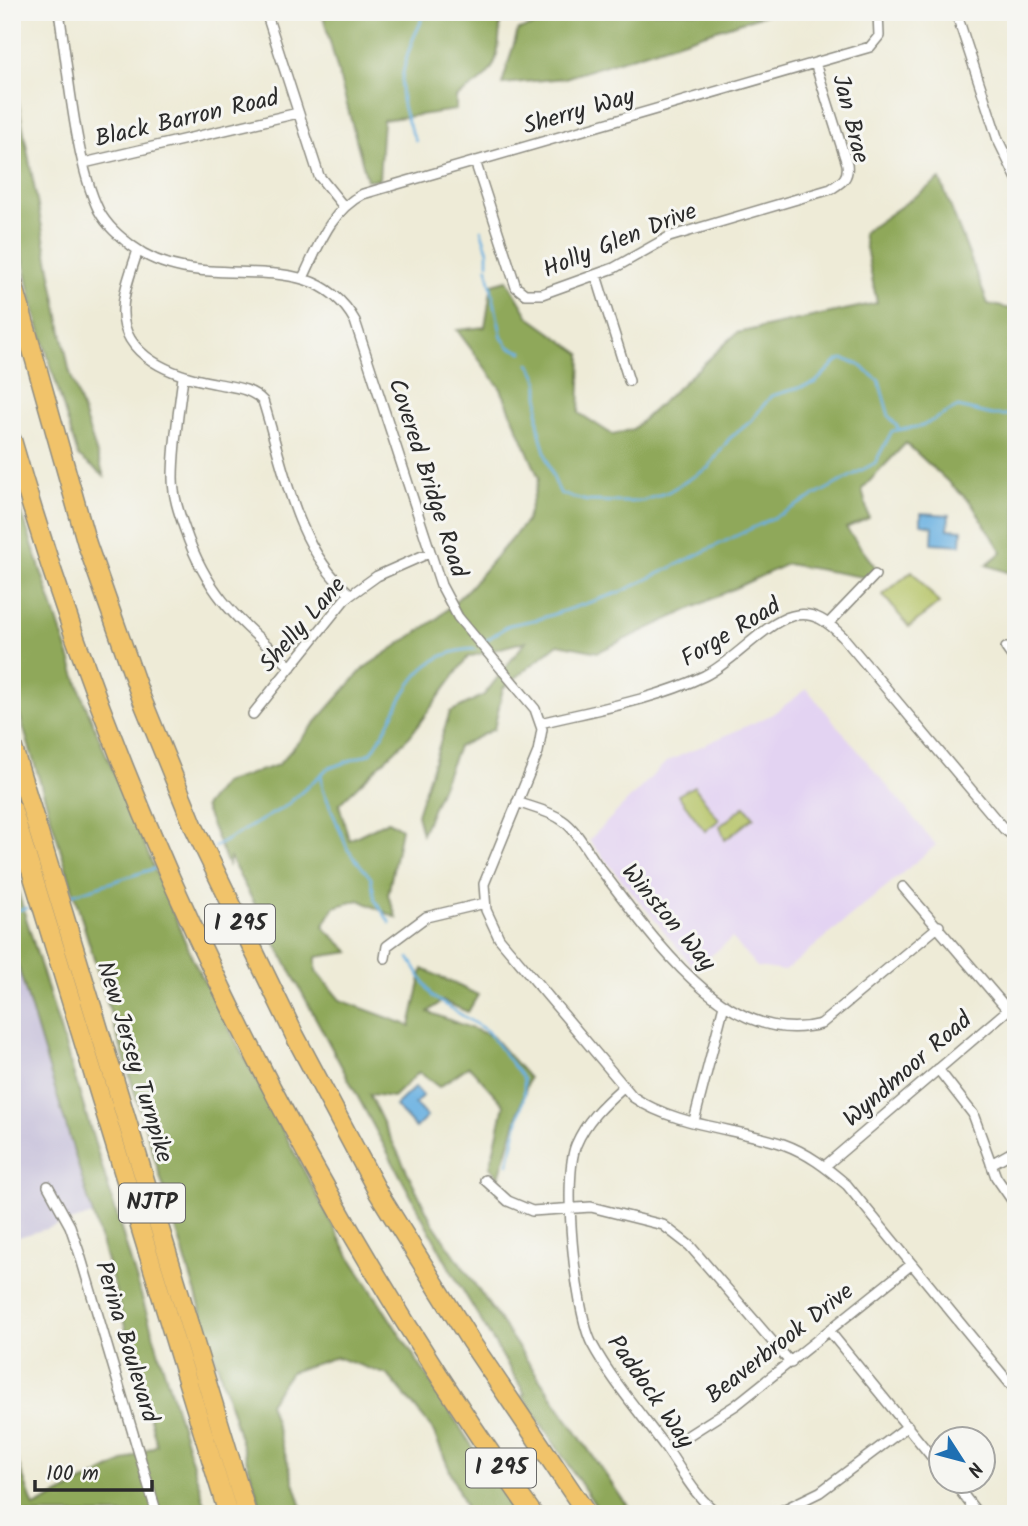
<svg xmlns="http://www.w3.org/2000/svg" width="1028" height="1526" font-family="Kalam,sans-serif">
  <rect width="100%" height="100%" fill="#f6f6f2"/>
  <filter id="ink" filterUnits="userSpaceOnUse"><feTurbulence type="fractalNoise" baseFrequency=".0143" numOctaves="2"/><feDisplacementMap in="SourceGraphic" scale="14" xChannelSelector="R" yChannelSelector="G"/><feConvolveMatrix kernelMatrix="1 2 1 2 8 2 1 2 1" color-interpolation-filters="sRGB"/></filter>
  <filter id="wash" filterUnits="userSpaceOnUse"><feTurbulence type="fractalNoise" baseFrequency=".00686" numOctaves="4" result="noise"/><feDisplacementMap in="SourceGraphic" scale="28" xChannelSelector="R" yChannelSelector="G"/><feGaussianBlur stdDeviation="1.57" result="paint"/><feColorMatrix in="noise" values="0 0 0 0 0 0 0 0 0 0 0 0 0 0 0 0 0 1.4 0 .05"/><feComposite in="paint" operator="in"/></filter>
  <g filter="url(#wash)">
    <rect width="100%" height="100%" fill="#eeebd7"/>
    <!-- built -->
    <path fill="#e3d3f2" d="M 807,689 L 936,845 L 785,971 L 757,967 L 732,938 L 695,969 L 589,840 L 666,762 L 771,715 Z"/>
    <!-- industrial -->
    <path fill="#c6c0da" d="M 12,946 L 93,1215 L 12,1239 Z"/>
    <!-- green -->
    <path fill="#b4c264" stroke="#707648" stroke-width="2" d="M 912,571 L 939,603 L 909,627 L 883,595 Z
      M 694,786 L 719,820 L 705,831 L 678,795 Z
      M 745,806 L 754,817 L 725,840 L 720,826 Z"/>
    <!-- forest -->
    <path fill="#8fa85a" stroke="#5d6a42" stroke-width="2" d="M 322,12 L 501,12 C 497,63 502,70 456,97 L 456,110 L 383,120 L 379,179 L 367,180 Z
      M 569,12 L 773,12 L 565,78 L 502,84 L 518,30 L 563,18 Z
      M 12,70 L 69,369 L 104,476 L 78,456 L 34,310 L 12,205 Z
      M 940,179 L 988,304 L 1016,310 L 1016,575 L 986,565 L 1002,552 L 971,503 L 906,443 L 862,489 L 869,518 L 846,528 L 876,568 L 868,578 L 787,564 L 598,652 L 558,644 L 503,688 L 494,729 L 458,747 L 422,834 L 417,814 L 450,712 L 484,695 L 526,641 L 468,657 L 410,736 L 339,804 L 349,840 L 388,821 L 401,829 L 388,895 L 397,918 L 359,900 L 334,907 L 323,927 L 350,952 L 316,957 L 316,971 L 340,1000 L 410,1026 L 423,969 L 478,995 L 468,1012 L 442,1001 L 428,1012 L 492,1036 L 529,1078 L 499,1177 L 490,1167 L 504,1105 L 469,1066 L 439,1087 L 419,1072 L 393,1097 L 369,1094 L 432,1222 L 623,1500 L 637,1514 L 601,1514 L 522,1395 L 525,1394 L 450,1269 L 230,858 L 228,865 L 204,807 L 223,783 L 278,765 L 364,668 L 437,619 L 470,587 L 526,522 L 539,478 L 501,389 L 457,330 L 485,327 L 492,284 L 507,280 L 529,317 L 581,354 L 579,413 L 613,435 L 633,429 L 737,333 L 877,303 L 863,233 Z
      M 12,483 L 85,704 L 193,960 L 348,1254 L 516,1514 L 468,1514 L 432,1428 L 388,1375 L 336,1357 L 291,1372 L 269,1403 L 304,1514 L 263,1514 L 12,690 Z
      M 12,872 L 208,1514 L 12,1514 L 12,1446 L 34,1507 L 157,1445 L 112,1278 L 12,946 Z"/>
    <!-- water -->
    <path fill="#6ab1e1" stroke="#4a6e86" stroke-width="2" d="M 921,513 L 949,515 L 948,529 L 962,530 L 961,545 L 932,543 L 933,526 L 921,524 Z
      M 415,1087 L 423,1096 L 415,1104 L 427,1117 L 416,1128 L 395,1106 Z"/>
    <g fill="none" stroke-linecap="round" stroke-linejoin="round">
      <!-- stream -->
      <path stroke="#6ab1e1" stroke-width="2.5" d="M 416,141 C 397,101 397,83 412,42 C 415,32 423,23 423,12
        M 481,230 L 488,251 L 488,263
        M 487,268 L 502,338 L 509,347 L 522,352
        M 529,364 C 545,382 537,399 538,421 C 539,436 553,481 561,494 L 587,501 L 629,502 L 642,501 L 668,492 L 708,468 L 729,439 L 751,421 L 771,396 L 815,383 L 837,361 L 843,359 L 858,364 L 879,381 L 889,416 L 899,429
        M 485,641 L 509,625 L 539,619 L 621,592 L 781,514 L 875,463 L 892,431 L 922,426 L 958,407 L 992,415 L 1016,415
        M 321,774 L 323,789 L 348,850 L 371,878 L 375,900 L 390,923
        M 215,847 L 286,806 L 327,769 L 371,753 C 402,710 408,651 475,649
        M 71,895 L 156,868
        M 12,911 L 27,908
        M 409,958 L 433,997 L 487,1031 L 524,1080 L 524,1096 L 508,1164"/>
    </g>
  </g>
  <g filter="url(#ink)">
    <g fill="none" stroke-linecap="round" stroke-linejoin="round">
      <!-- street casing -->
      <g stroke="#8c8b81" stroke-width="12">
        <path id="street" d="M 59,12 C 68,68 75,162 99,211 C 107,226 119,236 132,246 C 204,301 308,237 355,321 L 441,585 L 458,617 L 535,709 L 542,729 L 538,752 L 484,884 L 486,910 L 499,938 L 633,1097 C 675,1126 735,1128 783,1144 C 808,1153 827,1168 847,1185 L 1016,1391
          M 266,12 L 319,176 L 344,207
          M 956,12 L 998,140 L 1016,177
          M 475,161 L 516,287 L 525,294 L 542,294 L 614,268 L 669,237 L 831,189 C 842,182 849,178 847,164 L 815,63
          M 84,163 L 298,113
          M 138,250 C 132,269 124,288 123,308 C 120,357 175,376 214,383 C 231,387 250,387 263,401 C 284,467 295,547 350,594
          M 596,275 L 629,381
          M 303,278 C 318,247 330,211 363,194 L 870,47 L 879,36 L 878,12
          M 183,377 C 179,410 173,445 173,478 C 173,496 179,513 185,530 C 208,597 240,621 291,667
          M 829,623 L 875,575
          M 1006,648 L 1016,662
          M 253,714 L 345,599 L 377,576 L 429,553
          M 540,723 C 594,710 654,700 704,676 C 732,663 765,623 792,616 C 814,610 829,623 843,637 L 1004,829 L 1016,838
          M 517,802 C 530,807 550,811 562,820 C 576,829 588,852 598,866 C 649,931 724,1050 821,1024 L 939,926
          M 903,887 L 1008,1010
          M 385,958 L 387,946 L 426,917 L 485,903
          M 938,1069 L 973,1114 L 996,1177 L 1016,1206
          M 622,1088 C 603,1105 586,1121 576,1145 C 562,1179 575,1311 592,1344 C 612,1381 641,1414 666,1448 C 682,1470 695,1498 719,1514
          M 694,1121 L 724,1005
          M 991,1164 L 1016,1150
          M 825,1166 L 1016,1003
          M 485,1180 L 508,1201 L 532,1211 L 591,1207 L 663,1225 L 690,1246 L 791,1363
          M 48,1186 L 70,1226 L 80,1255 L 157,1514
          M 830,1332 L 940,1467
          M 667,1449 L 736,1405 L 912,1264
          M 952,1480 L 978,1514
          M 775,1514 L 820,1492 L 908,1426"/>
      </g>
      <!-- highway casing -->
      <g stroke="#8c8b81" stroke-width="21">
        <path id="highway" d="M 12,279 L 87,544 L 141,697 L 194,827 L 295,1036 L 379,1194 L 471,1342 L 587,1514
          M 12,440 C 121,823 302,1190 533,1514
          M 12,745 L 247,1514
          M 12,808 L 228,1514"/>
      </g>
      <!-- street -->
      <use href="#street" stroke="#fff" stroke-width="9"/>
      <!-- highway -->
      <use href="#highway" stroke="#f1c36a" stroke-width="18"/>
    </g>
  </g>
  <g text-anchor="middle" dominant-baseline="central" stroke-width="6" stroke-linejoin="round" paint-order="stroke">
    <!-- shield labels -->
    <g fill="#f6f6f2" stroke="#686867" stroke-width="2">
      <rect x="205" y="904.5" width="70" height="39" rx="5"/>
      <rect x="119" y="1183.5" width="66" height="39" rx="5"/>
      <rect x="466" y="1448.5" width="70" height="39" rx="5"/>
    </g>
    <g font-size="23" font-weight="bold" fill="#2b2b2b">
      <text x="240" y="924">I 295</text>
      <text x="152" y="1203">NJTP</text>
      <text x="501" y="1468">I 295</text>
    </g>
    <!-- street labels -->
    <g font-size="24" fill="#2b2b2b" stroke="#f6f6f2">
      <text transform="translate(579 112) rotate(-16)">Sherry Way</text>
      <text transform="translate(187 119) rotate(-13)">Black Barron Road</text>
      <text transform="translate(850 119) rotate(76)">Jan Brae</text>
      <text transform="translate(620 241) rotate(-22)">Holly Glen Drive</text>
      <text transform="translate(427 478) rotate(72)">Covered Bridge Road</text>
      <text transform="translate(303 625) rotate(-49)">Shelly Lane</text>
      <text transform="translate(731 633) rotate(-31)">Forge Road</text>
      <text transform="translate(668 918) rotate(50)">Winston Way</text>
      <text transform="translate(134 1062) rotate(73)">New Jersey Turnpike</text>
      <text transform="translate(908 1070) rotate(-41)">Wyndmoor Road</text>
      <text transform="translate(126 1342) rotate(73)">Perina Boulevard</text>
      <text transform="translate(780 1344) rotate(-38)">Beaverbrook Drive</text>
      <text transform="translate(650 1392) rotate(55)">Paddock Way</text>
    </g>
  </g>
  <!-- margin -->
  <rect width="1028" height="1526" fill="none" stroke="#f6f6f2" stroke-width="42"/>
  <!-- north arrow -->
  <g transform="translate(962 1460) rotate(126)"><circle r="33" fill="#f6f6f2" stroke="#a5a5a2" stroke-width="2"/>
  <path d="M0-5L12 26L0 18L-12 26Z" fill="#1f6fb2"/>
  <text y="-10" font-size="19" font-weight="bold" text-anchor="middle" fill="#2b2b2b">N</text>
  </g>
  <!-- scale -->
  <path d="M35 1480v10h117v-10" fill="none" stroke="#2b2b2b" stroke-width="3.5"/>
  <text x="46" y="1480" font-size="21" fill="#2b2b2b" stroke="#f6f6f2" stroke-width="5" paint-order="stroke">100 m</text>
</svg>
